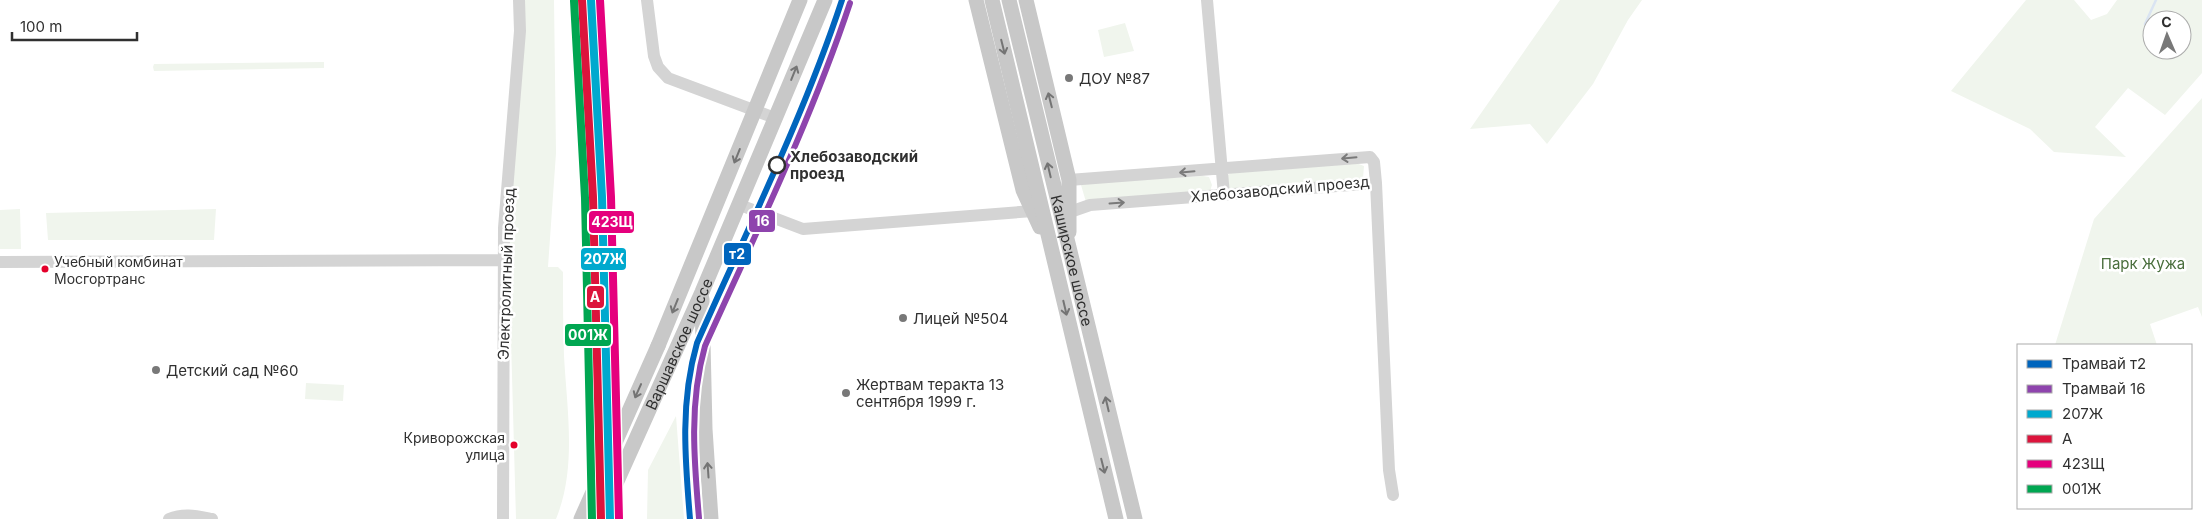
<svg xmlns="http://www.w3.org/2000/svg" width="2202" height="519" font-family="Inter,sans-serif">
  <rect width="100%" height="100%" fill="#fff"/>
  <!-- green -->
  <path fill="#f0f5ed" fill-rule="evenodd" d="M 523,0 L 554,0 L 556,153 L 548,267 L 558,267 L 563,272 C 563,300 563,328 564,356 C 567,410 577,468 556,519 L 516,519 L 509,268 L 516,268 L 507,263 Z
    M 1560,0 L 1642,0 L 1628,20 L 1593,84 L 1547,144 L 1530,124 L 1470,129 Z
    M 2026,0 L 2074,0 L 2091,20 L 2107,14 L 2117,0 L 2202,0 L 2202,73 L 2165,115 L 2128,88 L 2095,127 L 2126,157 L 2054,152 L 2030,129 L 1951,91 ZM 2152,20 L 2182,20 L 2182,50 L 2152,50 Z
    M 1125,23 L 1134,51 L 1104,57 L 1098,30 Z
    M 324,62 L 324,68 L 154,71 L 153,67 L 154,64 Z
    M 2202,98 L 2202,317 L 2198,307 L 2150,324 L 2157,345 L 2055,345 L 2094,219 Z
    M 1356,163 L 1364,166 L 1363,178 L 1231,190 L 1228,187 L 1228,175 L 1231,173 Z
    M 1203,176 L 1209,177 L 1212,185 L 1210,191 L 1086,202 L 1081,185 L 1096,182 Z
    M 20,209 L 21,249 L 0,249 L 0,210 Z
    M 216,209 L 214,240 L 48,240 L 46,213 Z
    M 306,383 L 344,385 L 343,401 L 305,399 Z
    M 676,416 L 684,519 L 647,519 L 648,470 Z"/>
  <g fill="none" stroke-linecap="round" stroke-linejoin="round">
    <!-- stream -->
    <path stroke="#dae4f2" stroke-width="2.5" d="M 2145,24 L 2156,0"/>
    <!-- minor -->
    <path stroke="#d4d4d4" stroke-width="12" d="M 647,0 L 654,56 L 658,67 L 668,78 L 775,118
      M 1207,0 L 1224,195
      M 1069,180 L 1370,157 L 1374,162 L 1376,183 L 1389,470 L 1393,495
      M 740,205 L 803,229 L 1033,211
      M 1070,212 L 1090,205 L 1376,183
      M 0,262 L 504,260
      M 169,519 C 184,513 196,516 212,519
      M 503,519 L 504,228 L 520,31 L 519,0"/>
    <!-- major -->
    <g stroke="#c8c8c8" stroke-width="15">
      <path d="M 976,0 L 1023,190 L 1040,227"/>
      <path d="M 992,0 L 1116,519"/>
      <path id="s1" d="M 1009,0 L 1135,519"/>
      <path d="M 1026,0 L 1069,180 L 1069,232"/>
      <path d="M 702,299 L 705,429 L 711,519"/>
      <path d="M 658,346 L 800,0"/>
      <path id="s2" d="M 600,519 L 702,292 L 825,0"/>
    </g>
    <!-- rail casing -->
    <g stroke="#bcbcbc" stroke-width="4.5">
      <path id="rail" d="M 579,0 L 598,519"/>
    </g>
    <!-- rail -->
    <use href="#rail" stroke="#fff" stroke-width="2.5" stroke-dasharray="8" stroke-linecap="butt"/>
    <!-- major-bridge -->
    <path stroke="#c8c8c8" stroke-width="15" d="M 581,519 L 658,346"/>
    <!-- rail-1 casing -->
    <g stroke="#fff" stroke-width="11">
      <path id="rail-1" d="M 591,0 L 602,197 L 610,519"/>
    </g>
    <!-- rail-2 casing -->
    <g stroke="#fff" stroke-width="11">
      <path id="rail-2" d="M 582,0 L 593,197 L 601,519"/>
    </g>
    <!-- rail-3 casing -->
    <g stroke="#fff" stroke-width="11">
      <path id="rail-3" d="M 600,0 L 611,197 L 619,519"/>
    </g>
    <!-- rail-4 casing -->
    <g stroke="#fff" stroke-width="11">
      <path id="rail-4" d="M 574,1 L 585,198 L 592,519"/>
    </g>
    <!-- rail-1 -->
    <use href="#rail-1" stroke="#00a9ce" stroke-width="8"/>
    <!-- rail-2 -->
    <use href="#rail-2" stroke="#dc143c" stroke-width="8"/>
    <!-- rail-3 -->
    <use href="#rail-3" stroke="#e5007d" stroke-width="8"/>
    <!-- rail-4 -->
    <use href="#rail-4" stroke="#00a651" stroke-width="8"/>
    <!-- tram-1 casing -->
    <g stroke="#fff" stroke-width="10">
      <path id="tram-1" d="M 690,519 C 685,459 680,402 697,343 C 747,230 803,118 842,0"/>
    </g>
    <!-- tram-2 casing -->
    <g stroke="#fff" stroke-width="10">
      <path id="tram-2" d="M 699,518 C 694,460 689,403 705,346 C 756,233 811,120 850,3"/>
    </g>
    <!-- tram-1 -->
    <use href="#tram-1" stroke="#0065bd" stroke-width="6"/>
    <!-- tram-2 -->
    <use href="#tram-2" stroke="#8e44ad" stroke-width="6"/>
  </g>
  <!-- one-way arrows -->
  <defs><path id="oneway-shaft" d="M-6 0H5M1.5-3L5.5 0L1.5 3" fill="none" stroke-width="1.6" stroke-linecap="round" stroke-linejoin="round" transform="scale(1.25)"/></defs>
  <g stroke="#747474">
    <use href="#oneway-shaft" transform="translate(1003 47) rotate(76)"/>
    <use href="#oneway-shaft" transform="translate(794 73) rotate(-68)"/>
    <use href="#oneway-shaft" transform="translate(1050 100) rotate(-104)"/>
    <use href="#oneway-shaft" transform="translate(737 156) rotate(112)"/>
    <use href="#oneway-shaft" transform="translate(1049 170) rotate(-103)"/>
    <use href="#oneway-shaft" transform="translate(675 306) rotate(112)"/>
    <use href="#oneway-shaft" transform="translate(1065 308) rotate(77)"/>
    <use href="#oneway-shaft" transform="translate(638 391) rotate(114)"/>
    <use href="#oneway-shaft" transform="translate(1107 404) rotate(-103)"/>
    <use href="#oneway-shaft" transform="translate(1103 466) rotate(76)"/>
    <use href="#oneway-shaft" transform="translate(708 470) rotate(-94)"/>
  </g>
  <g stroke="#7a7a7a">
    <use href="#oneway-shaft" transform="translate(1349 158) rotate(175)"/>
    <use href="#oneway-shaft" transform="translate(1187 172) rotate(175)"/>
    <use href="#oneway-shaft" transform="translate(1117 203) rotate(-4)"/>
  </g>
  <!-- markers -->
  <g fill="#787878" stroke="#fff" stroke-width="2">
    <circle cx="1069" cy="78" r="5"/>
    <circle cx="903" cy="318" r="5"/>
    <circle cx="156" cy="370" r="5"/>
    <circle cx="846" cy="393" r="5"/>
  </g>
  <circle fill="#fff" stroke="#303030" stroke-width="2.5" cx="777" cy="165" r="8"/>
  <g fill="#e4002b" stroke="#fff" stroke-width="2">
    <circle cx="45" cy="269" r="4.5"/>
    <circle cx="514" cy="445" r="4.5"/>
  </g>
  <g text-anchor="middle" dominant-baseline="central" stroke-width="5" stroke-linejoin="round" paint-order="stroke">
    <!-- bus labels -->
    <g font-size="14" fill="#303030" stroke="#fff" text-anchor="start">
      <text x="54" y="261">Учебный комбинат<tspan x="54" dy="17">Мосгортранс</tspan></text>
      <text x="505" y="437" text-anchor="end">Криворожская<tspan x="505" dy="17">улица</tspan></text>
    </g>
    <!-- poi labels -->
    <g font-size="15" fill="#303030" stroke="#fff" text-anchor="start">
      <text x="1079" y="78">ДОУ №87</text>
      <text x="913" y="318">Лицей №504</text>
      <text x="166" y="370">Детский сад №60</text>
      <text x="856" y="384">Жертвам теракта 13<tspan x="856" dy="17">сентября 1999 г.</tspan></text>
    </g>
    <!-- stop labels -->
    <g font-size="15" font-weight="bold" fill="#303030" stroke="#fff" text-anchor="start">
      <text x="790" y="156">Хлебозаводский<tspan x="790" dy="17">проезд</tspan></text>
    </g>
    <!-- street labels -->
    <g font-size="15" fill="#303030" stroke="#fff">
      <text transform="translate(1280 189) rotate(-5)">Хлебозаводский проезд</text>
      <text stroke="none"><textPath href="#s1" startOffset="268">Каширское шоссе</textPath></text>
      <text transform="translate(506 274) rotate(-88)">Электролитный проезд</text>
      <text stroke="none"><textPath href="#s2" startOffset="192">Варшавское шоссе</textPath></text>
    </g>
    <!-- park labels -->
    <g font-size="15" fill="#496e3c" stroke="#fff">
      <text x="2143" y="263">Парк Жужа</text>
    </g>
  </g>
  <g stroke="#fff" stroke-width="2">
    <rect x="748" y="209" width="28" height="24" rx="5" fill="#8e44ad"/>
    <rect x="588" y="210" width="47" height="24" rx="5" fill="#e5007d"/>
    <rect x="723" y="242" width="29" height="24" rx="5" fill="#0065bd"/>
    <rect x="580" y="247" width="47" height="24" rx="5" fill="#00a9ce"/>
    <rect x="586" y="285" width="19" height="24" rx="5" fill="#dc143c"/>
    <rect x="564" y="323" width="48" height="24" rx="5" fill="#00a651"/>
  </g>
  <g font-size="14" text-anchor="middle" font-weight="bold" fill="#fff">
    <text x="762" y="226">16</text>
    <text x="612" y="227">423Щ</text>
    <text x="737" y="259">т2</text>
    <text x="604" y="264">207Ж</text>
    <text x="595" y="302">A</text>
    <text x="588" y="340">001Ж</text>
  </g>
  <!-- legend -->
  <rect x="2017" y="344" width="175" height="165" fill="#ffffff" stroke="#acacac"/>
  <rect x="2027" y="360" width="25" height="8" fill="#0065bd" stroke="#acacac"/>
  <text x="2062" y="369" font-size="15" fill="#303030">Трамвай т2</text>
  <rect x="2027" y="385" width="25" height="8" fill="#8e44ad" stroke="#acacac"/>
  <text x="2062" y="394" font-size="15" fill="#303030">Трамвай 16</text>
  <rect x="2027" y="410" width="25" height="8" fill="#00a9ce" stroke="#acacac"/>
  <text x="2062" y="419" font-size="15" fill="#303030">207Ж</text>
  <rect x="2027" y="435" width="25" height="8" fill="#dc143c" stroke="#acacac"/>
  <text x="2062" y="444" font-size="15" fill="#303030">A</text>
  <rect x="2027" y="460" width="25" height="8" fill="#e5007d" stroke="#acacac"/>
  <text x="2062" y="469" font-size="15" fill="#303030">423Щ</text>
  <rect x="2027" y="485" width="25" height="8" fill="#00a651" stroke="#acacac"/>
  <text x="2062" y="494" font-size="15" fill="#303030">001Ж</text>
  <!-- north arrow -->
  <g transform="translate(2167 35) rotate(358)"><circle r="24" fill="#ffffff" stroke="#acacac"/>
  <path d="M0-4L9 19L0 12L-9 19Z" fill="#787878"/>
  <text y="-8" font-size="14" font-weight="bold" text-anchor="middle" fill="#303030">С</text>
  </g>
  <!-- scale -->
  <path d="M12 32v8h125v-8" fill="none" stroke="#303030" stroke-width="2.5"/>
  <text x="20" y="32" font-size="15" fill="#303030" stroke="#ffffff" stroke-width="4" paint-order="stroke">100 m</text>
</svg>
